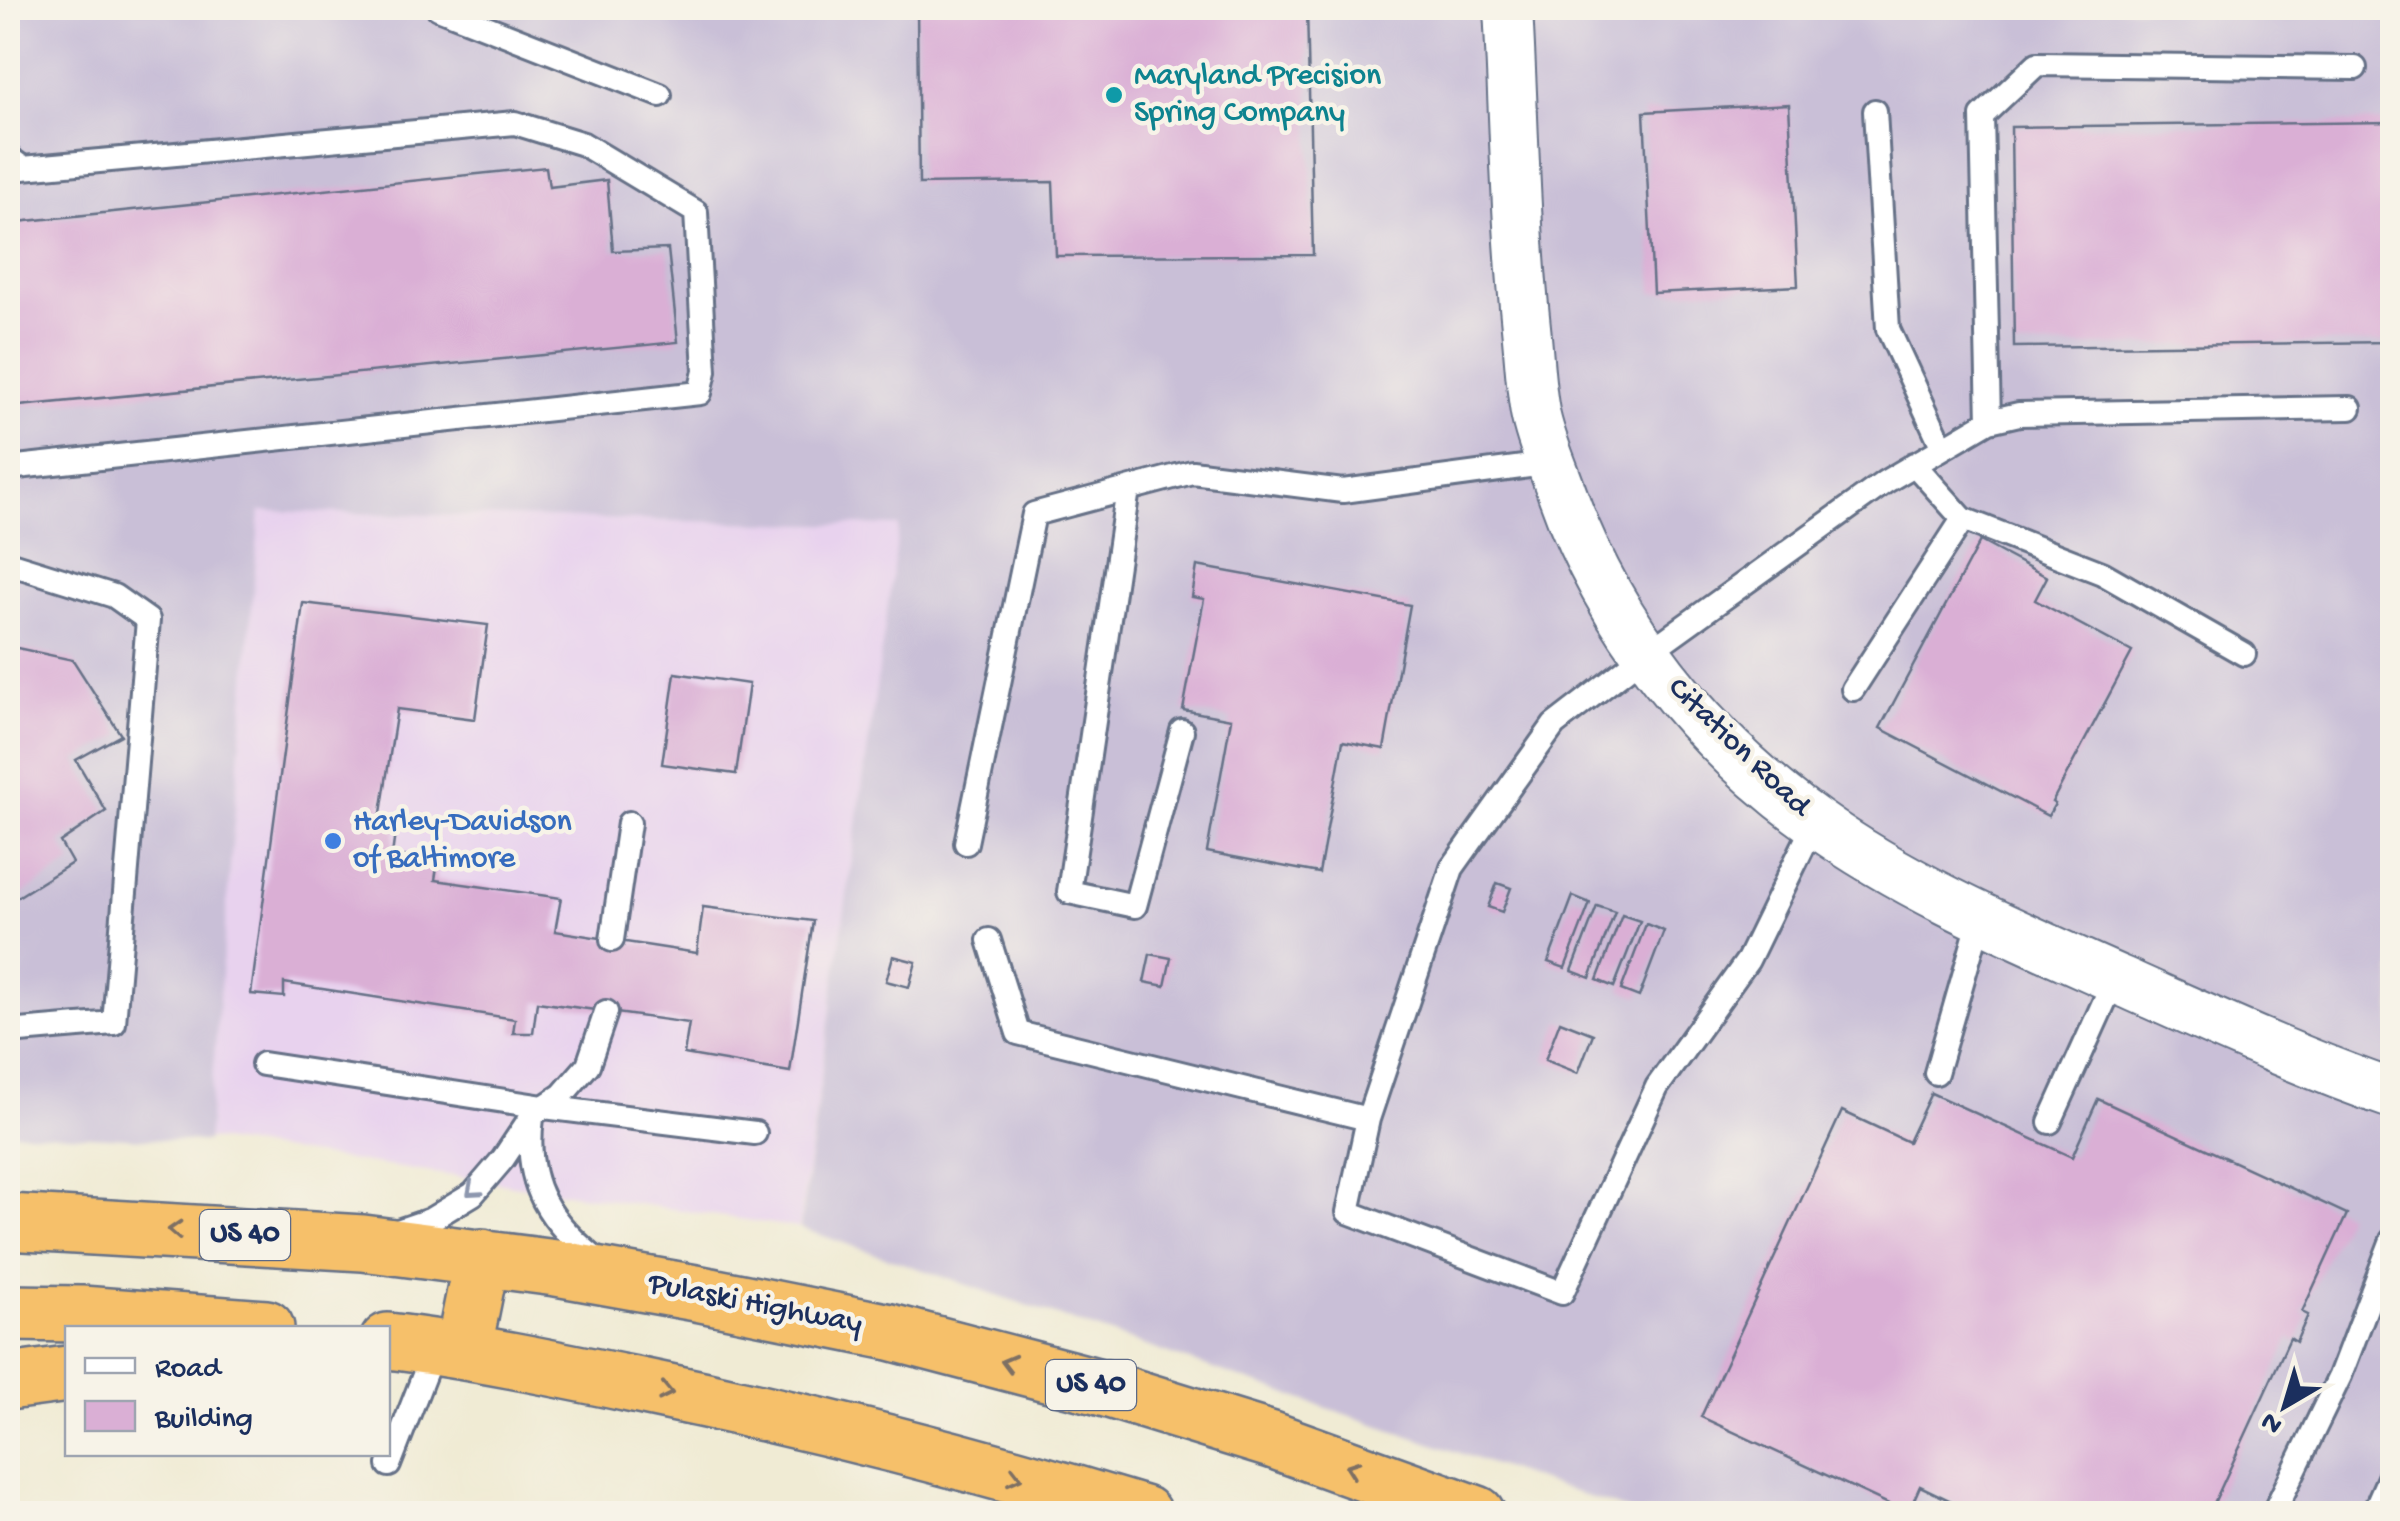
<svg xmlns="http://www.w3.org/2000/svg" width="2400" height="1521" font-family="'Gochi Hand',sans-serif">
  <rect width="100%" height="100%" fill="#f7f3e8"/>
  <filter id="ink" filterUnits="userSpaceOnUse"><feTurbulence type="fractalNoise" baseFrequency=".01" numOctaves="2"/><feDisplacementMap in="SourceGraphic" scale="20" xChannelSelector="R" yChannelSelector="G"/><feConvolveMatrix kernelMatrix="1 2 1 2 8 2 1 2 1" color-interpolation-filters="sRGB"/></filter>
  <filter id="wash" filterUnits="userSpaceOnUse"><feTurbulence type="fractalNoise" baseFrequency=".0048" numOctaves="4" result="noise"/><feDisplacementMap in="SourceGraphic" scale="40" xChannelSelector="R" yChannelSelector="G"/><feGaussianBlur stdDeviation="2.25" result="paint"/><feColorMatrix in="noise" values="0 0 0 0 0 0 0 0 0 0 0 0 0 0 0 0 0 1.4 0 .05"/><feComposite in="paint" operator="in"/></filter>
  <g filter="url(#wash)">
    <rect width="100%" height="100%" fill="#f0ebd4"/>
    <!-- built -->
    <path fill="#e8d2ee" d="M 258,509 L 901,524 L 799,1228 L 207,1139 Z"/>
    <!-- industrial -->
    <path fill="#c9bfd7" d="M 8,8 L 2392,8 L 2392,1513 L 1635,1513 L 800,1228 L 899,526 L 260,511 L 207,1142 L 8,1132 Z"/>
    <g id="blocks">
      <!-- building -->
      <path fill="#daafd5" d="M 917,8 L 1307,8 L 1313,255 L 1056,256 L 1053,182 L 919,184 Z
        M 1789,104 L 1798,286 L 1653,293 L 1644,112 Z
        M 2392,122 L 2392,342 L 2014,347 L 2011,127 Z
        M 546,167 L 549,187 L 607,180 L 613,251 L 668,249 L 678,342 L 8,407 L 8,223 Z
        M 1980,541 L 2047,577 L 2035,600 L 2132,652 L 2052,802 L 2055,804 L 2048,816 L 1880,728 Z
        M 1197,566 L 1410,605 L 1384,749 L 1343,741 L 1319,873 L 1207,852 L 1231,719 L 1183,710 L 1204,599 L 1192,597 Z
        M 303,603 L 488,625 L 475,719 L 397,709 L 379,826 L 396,826 L 392,855 L 438,860 L 435,880 L 561,898 L 555,931 L 697,953 L 703,907 L 813,921 L 790,1072 L 684,1054 L 689,1023 L 537,1002 L 533,1033 L 513,1033 L 515,1019 L 284,983 L 284,997 L 251,994 Z
        M 8,646 L 73,660 L 121,735 L 76,760 L 106,811 L 60,842 L 72,863 L 8,903 Z
        M 675,673 L 749,684 L 736,774 L 662,764 Z
        M 1497,883 L 1511,888 L 1502,912 L 1488,907 Z
        M 1573,896 L 1590,903 L 1565,968 L 1548,962 Z
        M 1597,906 L 1615,912 L 1590,978 L 1572,971 Z
        M 1622,915 L 1640,921 L 1614,987 L 1597,980 Z
        M 1646,924 L 1664,931 L 1639,997 L 1621,990 Z
        M 1150,954 L 1171,958 L 1165,986 L 1144,982 Z
        M 893,956 L 916,962 L 909,987 L 886,981 Z
        M 1560,1021 L 1593,1034 L 1578,1073 L 1545,1060 Z
        M 1931,1093 L 2072,1157 L 2098,1099 L 2347,1214 L 2302,1312 L 2308,1315 L 2296,1342 L 2290,1338 L 2209,1514 L 1978,1514 L 1920,1486 L 1908,1513 L 1701,1417 L 1842,1111 L 1908,1142 Z"/>
    </g>
  </g>
  <g filter="url(#ink)">
    <use href="#blocks" fill-opacity="0" stroke="#667187" stroke-width="2.5"/>
    <g fill="none" stroke-linecap="round" stroke-linejoin="round">
      <!-- lane casing -->
      <g stroke="#667187" stroke-width="28">
        <path id="lane" d="M 438,8 L 660,95
          M 1875,111 L 1888,329 L 1942,446
          M 8,157 L 23,168 L 515,123 L 583,144 L 696,212 L 705,371 L 700,393 L 8,468
          M 1989,421 L 1982,116 L 2037,64 L 2355,68
          M 1128,489 L 1069,892 L 1135,906 L 1182,731
          M 1963,519 L 2102,573 L 2244,654
          M 8,563 L 114,596 L 148,620 L 114,1023 L 8,1032
          M 1853,689 L 1963,519 L 1914,464
          M 966,843 L 1034,514 L 1192,472 L 1343,491 L 1552,463
          M 612,940 L 629,823
          M 989,940 L 1018,1033 L 1368,1119 L 1452,868 L 1554,725 L 1646,654 L 1885,482 L 1989,421 L 2019,414 L 2350,408
          M 263,1064 L 544,1107 L 755,1133
          M 1936,1073 L 1981,916
          M 532,1118 C 523,1185 550,1224 602,1264
          M 1368,1119 L 1348,1212 L 1562,1293 L 1657,1087 L 1748,960 L 1815,822
          M 2050,1122 L 2115,978
          M 395,1232 L 430,1220 L 473,1194 L 503,1159 L 533,1114 L 562,1095 L 588,1065 L 606,1012
          M 389,1465 L 435,1347
          M 2273,1514 L 2340,1376 L 2392,1240
          M 2373,1514 L 2392,1471"/>
      </g>
      <!-- street casing -->
      <g stroke="#667187" stroke-width="52">
        <path id="street" d="M 1508,8 C 1514,114 1515,221 1526,327 C 1529,355 1530,384 1535,412 C 1540,439 1553,467 1562,493 C 1609,626 1701,740 1815,822 C 1907,888 2016,934 2119,980 C 2209,1020 2299,1062 2392,1094"/>
      </g>
      <!-- highway casing -->
      <g stroke="#667187" stroke-width="60">
        <path id="highway" d="M 8,1222 L 363,1243 L 556,1268 L 696,1293 L 890,1332 L 1100,1387 L 1272,1440 L 1477,1514
          M 8,1313 L 81,1314 L 266,1328
          M 388,1341 C 471,1351 553,1368 635,1385 C 806,1420 976,1463 1143,1514
          M 463,1351 L 482,1257
          M 8,1382 L 68,1374"/>
      </g>
      <!-- lane -->
      <use href="#lane" stroke="#fff" stroke-width="22"/>
      <!-- street -->
      <use href="#street" stroke="#fff" stroke-width="48"/>
      <!-- highway -->
      <use href="#highway" stroke="#f6c06b" stroke-width="55"/>
    </g>
    <!-- one-way arrows -->
    <defs><path id="oneway-chevron" d="M-2-3.5L2.5 0L-2 3.5" fill="none" stroke-width="1.6" stroke-linecap="round" stroke-linejoin="round" transform="scale(2.5)"/></defs>
    <use stroke="#8d97ae" href="#oneway-chevron" transform="translate(473 1190) rotate(139)"/>
    <g stroke="#7e7064">
      <use href="#oneway-chevron" transform="translate(175 1230) rotate(-177)"/>
      <use href="#oneway-chevron" transform="translate(1008 1363) rotate(-165)"/>
      <use href="#oneway-chevron" transform="translate(666 1392) rotate(12)"/>
      <use href="#oneway-chevron" transform="translate(1352 1468) rotate(-160)"/>
      <use href="#oneway-chevron" transform="translate(1015 1477) rotate(14)"/>
    </g>
  </g>
  <!-- markers -->
  <circle fill="#0f9aa8" stroke="#f7f3e8" stroke-width="4" cx="1114" cy="95" r="10"/>
  <circle fill="#3f7fe0" stroke="#f7f3e8" stroke-width="4" cx="333" cy="841" r="10"/>
  <g text-anchor="middle" dominant-baseline="central" stroke-width="9" stroke-linejoin="round" paint-order="stroke">
    <!-- shield labels -->
    <g fill="#f7f3e8" stroke="#5d6a87" stroke-width="2.5">
      <rect x="200" y="1210" width="90" height="50" rx="8"/>
      <rect x="1046" y="1360" width="90" height="50" rx="8"/>
    </g>
    <g font-size="30" font-weight="bold" fill="#1b2f5e">
      <text x="245" y="1235">US 40</text>
      <text x="1091" y="1385">US 40</text>
    </g>
    <!-- culture labels -->
    <g font-size="32" fill="#0d838f" stroke="#f7f3e8" text-anchor="start">
      <text x="1134" y="77">Maryland Precision<tspan x="1134" dy="37">Spring Company</tspan></text>
    </g>
    <!-- street labels -->
    <g font-size="32" fill="#1b2f5e" stroke="#f7f3e8">
      <text transform="translate(1738 748) rotate(44)">Citation Road</text>
      <text transform="translate(755 1305) rotate(11)">Pulaski Highway</text>
    </g>
    <!-- shop labels -->
    <g font-size="32" fill="#366cbe" stroke="#f7f3e8" text-anchor="start">
      <text x="353" y="823">Harley-Davidson<tspan x="353" dy="37">of Baltimore</tspan></text>
    </g>
  </g>
  <!-- margin -->
  <rect width="2400" height="1521" fill="none" stroke="#f7f3e8" stroke-width="40"/>
  <!-- legend -->
  <rect x="65" y="1326" width="325" height="130" fill="#f7f3e8" stroke="#9fa5b1" stroke-width="2.5"/>
  <rect x="85" y="1358" width="50" height="15" fill="#ffffff" stroke="#9fa5b1" stroke-width="2.5"/>
  <text x="155" y="1376" font-size="30" fill="#1b2f5e">Road</text>
  <rect x="85" y="1401" width="50" height="30" fill="#daafd5" stroke="#9fa5b1" stroke-width="2.5"/>
  <text x="155" y="1426" font-size="30" fill="#1b2f5e">Building</text>
  <!-- north arrow -->
  <g transform="translate(2285 1406) rotate(218)" stroke="#f7f3e8" stroke-width="8" paint-order="stroke">
  <path d="M0-8L18 38L0 25L-18 38Z" fill="#1b2f5e"/>
  <text y="-15" font-size="28" font-weight="bold" text-anchor="middle" fill="#1b2f5e">N</text>
  </g>
</svg>
